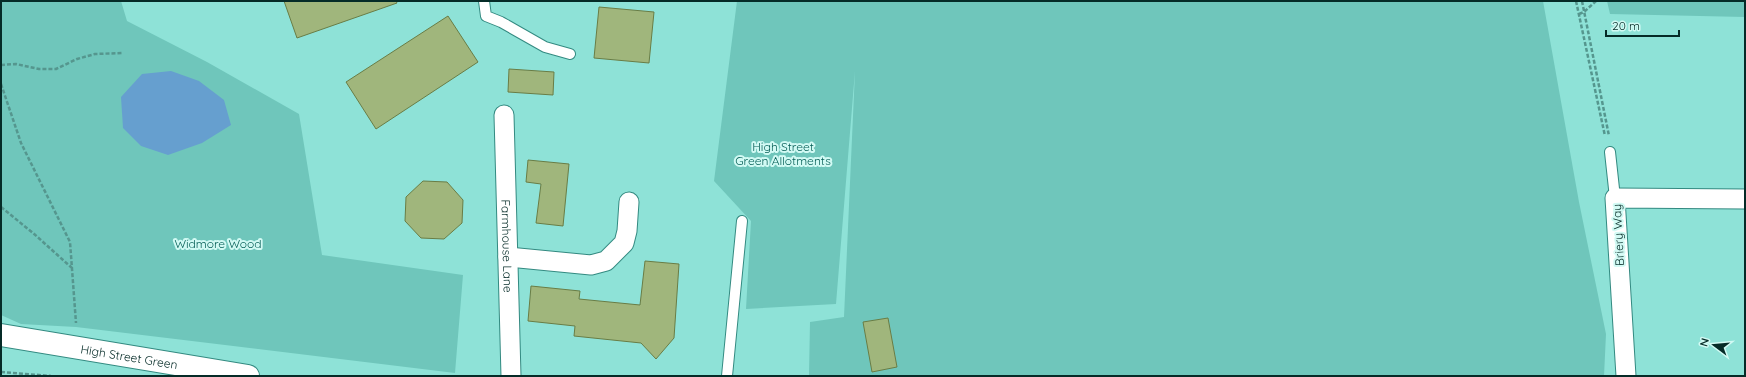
<svg xmlns="http://www.w3.org/2000/svg" width="1746" height="377" font-family="Quicksand,sans-serif">
  <rect width="100%" height="100%" fill="#8ee2d7"/>
  <!-- green -->
  <path fill="#6fc6bb" d="M 1,1 L 121,1 L 127,21 L 207,62 L 299,114 L 322,255 L 463,275 L 455,373 L 76,327 L 21,324 L 1,315 Z
    M 737,1 L 1543,1 L 1579,202 L 1606,334 L 1604,376 L 809,376 L 810,322 L 844,317 L 855,71 L 836,304 L 746,309 L 751,221 L 714,181 Z
    M 1607,1 L 1745,1 L 1745,17 L 1610,14 Z"/>
  <!-- water -->
  <path fill="#669fcf" d="M 171,71 L 199,81 L 224,100 L 231,125 L 202,143 L 168,155 L 141,146 L 123,128 L 121,97 L 142,74 Z"/>
  <!-- building -->
  <path fill="#a0b67c" stroke="#697d45" d="M 284,1 L 396,1 L 397,3 L 297,38 Z
    M 599,7 L 654,12 L 649,63 L 594,58 Z
    M 448,16 L 478,62 L 376,129 L 346,82 Z
    M 509,69 L 554,72 L 553,95 L 508,92 Z
    M 528,160 L 569,164 L 563,226 L 536,223 L 541,184 L 526,182 Z
    M 423,181 L 447,182 L 463,200 L 462,223 L 444,239 L 421,238 L 405,221 L 406,197 Z
    M 645,261 L 679,264 L 674,338 L 656,359 L 641,343 L 574,336 L 575,326 L 528,321 L 531,286 L 580,291 L 579,299 L 640,305 Z
    M 888,318 L 897,367 L 872,372 L 863,322 Z"/>
  <g fill="none" stroke-linecap="round" stroke-linejoin="round">
    <!-- lane casing -->
    <g stroke="#338a81" stroke-width="12">
      <path id="lane" d="M 484,1 L 486,16 L 501,22 L 545,47 L 570,54
        M 1610,152 L 1615,198
        M 727,376 L 742,221"/>
    </g>
    <!-- street casing -->
    <g stroke="#338a81" stroke-width="21">
      <g id="street">
        <path id="s1" d="M 504,115 L 511,376"/>
        <path d="M 508,257 L 591,265 L 606,261 L 624,243 L 627,231 L 629,202"/>
        <path d="M 1626,376 L 1615,198 L 1745,199"/>
      </g>
    </g>
    <!-- secondary casing -->
    <g stroke="#338a81" stroke-width="24">
      <g id="secondary">
        <path id="s2" d="M 1,335 L 248,376"/>
      </g>
    </g>
    <!-- path -->
    <path stroke="#55968e" stroke-width="2.5" stroke-dasharray="4 2" stroke-linecap="butt" d="M 1576,1 L 1605,136
      M 1582,1 L 1609,136
      M 1579,14 L 1584,12 L 1596,1
      M 1,65 L 16,64 L 39,69 L 56,69 L 77,59 L 95,54 L 123,53
      M 1,84 L 21,143 L 70,242 L 76,323
      M 1,207 L 33,233 L 72,268
      M 1,372 L 51,376"/>
    <!-- lane -->
    <use href="#lane" stroke="#fff" stroke-width="10"/>
    <!-- street -->
    <use href="#street" stroke="#fff" stroke-width="19"/>
    <!-- secondary -->
    <use href="#secondary" stroke="#fff" stroke-width="22"/>
  </g>
  <g text-anchor="middle" dominant-baseline="central" stroke-width="4" stroke-linejoin="round" paint-order="stroke">
    <!-- park labels -->
    <g font-size="12" fill="#045d55" stroke="#d2faf4">
      <text x="783" y="146">High Street<tspan x="783" dy="14">Green Allotments</tspan></text>
      <text x="218" y="243">Widmore Wood</text>
    </g>
    <!-- street labels -->
    <g font-size="12" fill="#052b27" stroke="#d2faf4">
      <text transform="translate(1618 235) rotate(-93)">Briery Way</text>
      <text stroke="none"><textPath href="#s1" startOffset="131">Farmhouse Lane</textPath></text>
      <text stroke="none"><textPath href="#s2" startOffset="130">High Street Green</textPath></text>
    </g>
  </g>
  <!-- border -->
  <rect width="1746" height="377" fill="none" stroke="#052b27" stroke-width="4"/>
  <!-- north arrow -->
  <g transform="translate(1714 345) rotate(286)" stroke="#d2faf4" stroke-width="3" paint-order="stroke">
  <path d="M0-3L7 15L0 10L-7 15Z" fill="#052b27"/>
  <text y="-6" font-size="11" font-weight="bold" text-anchor="middle" fill="#052b27">N</text>
  </g>
  <!-- scale -->
  <path d="M1606 30v6h73v-6" fill="none" stroke="#052b27" stroke-width="2"/>
  <text x="1612" y="30" font-size="12" fill="#052b27" stroke="#d2faf4" stroke-width="3" paint-order="stroke">20 m</text>
</svg>
